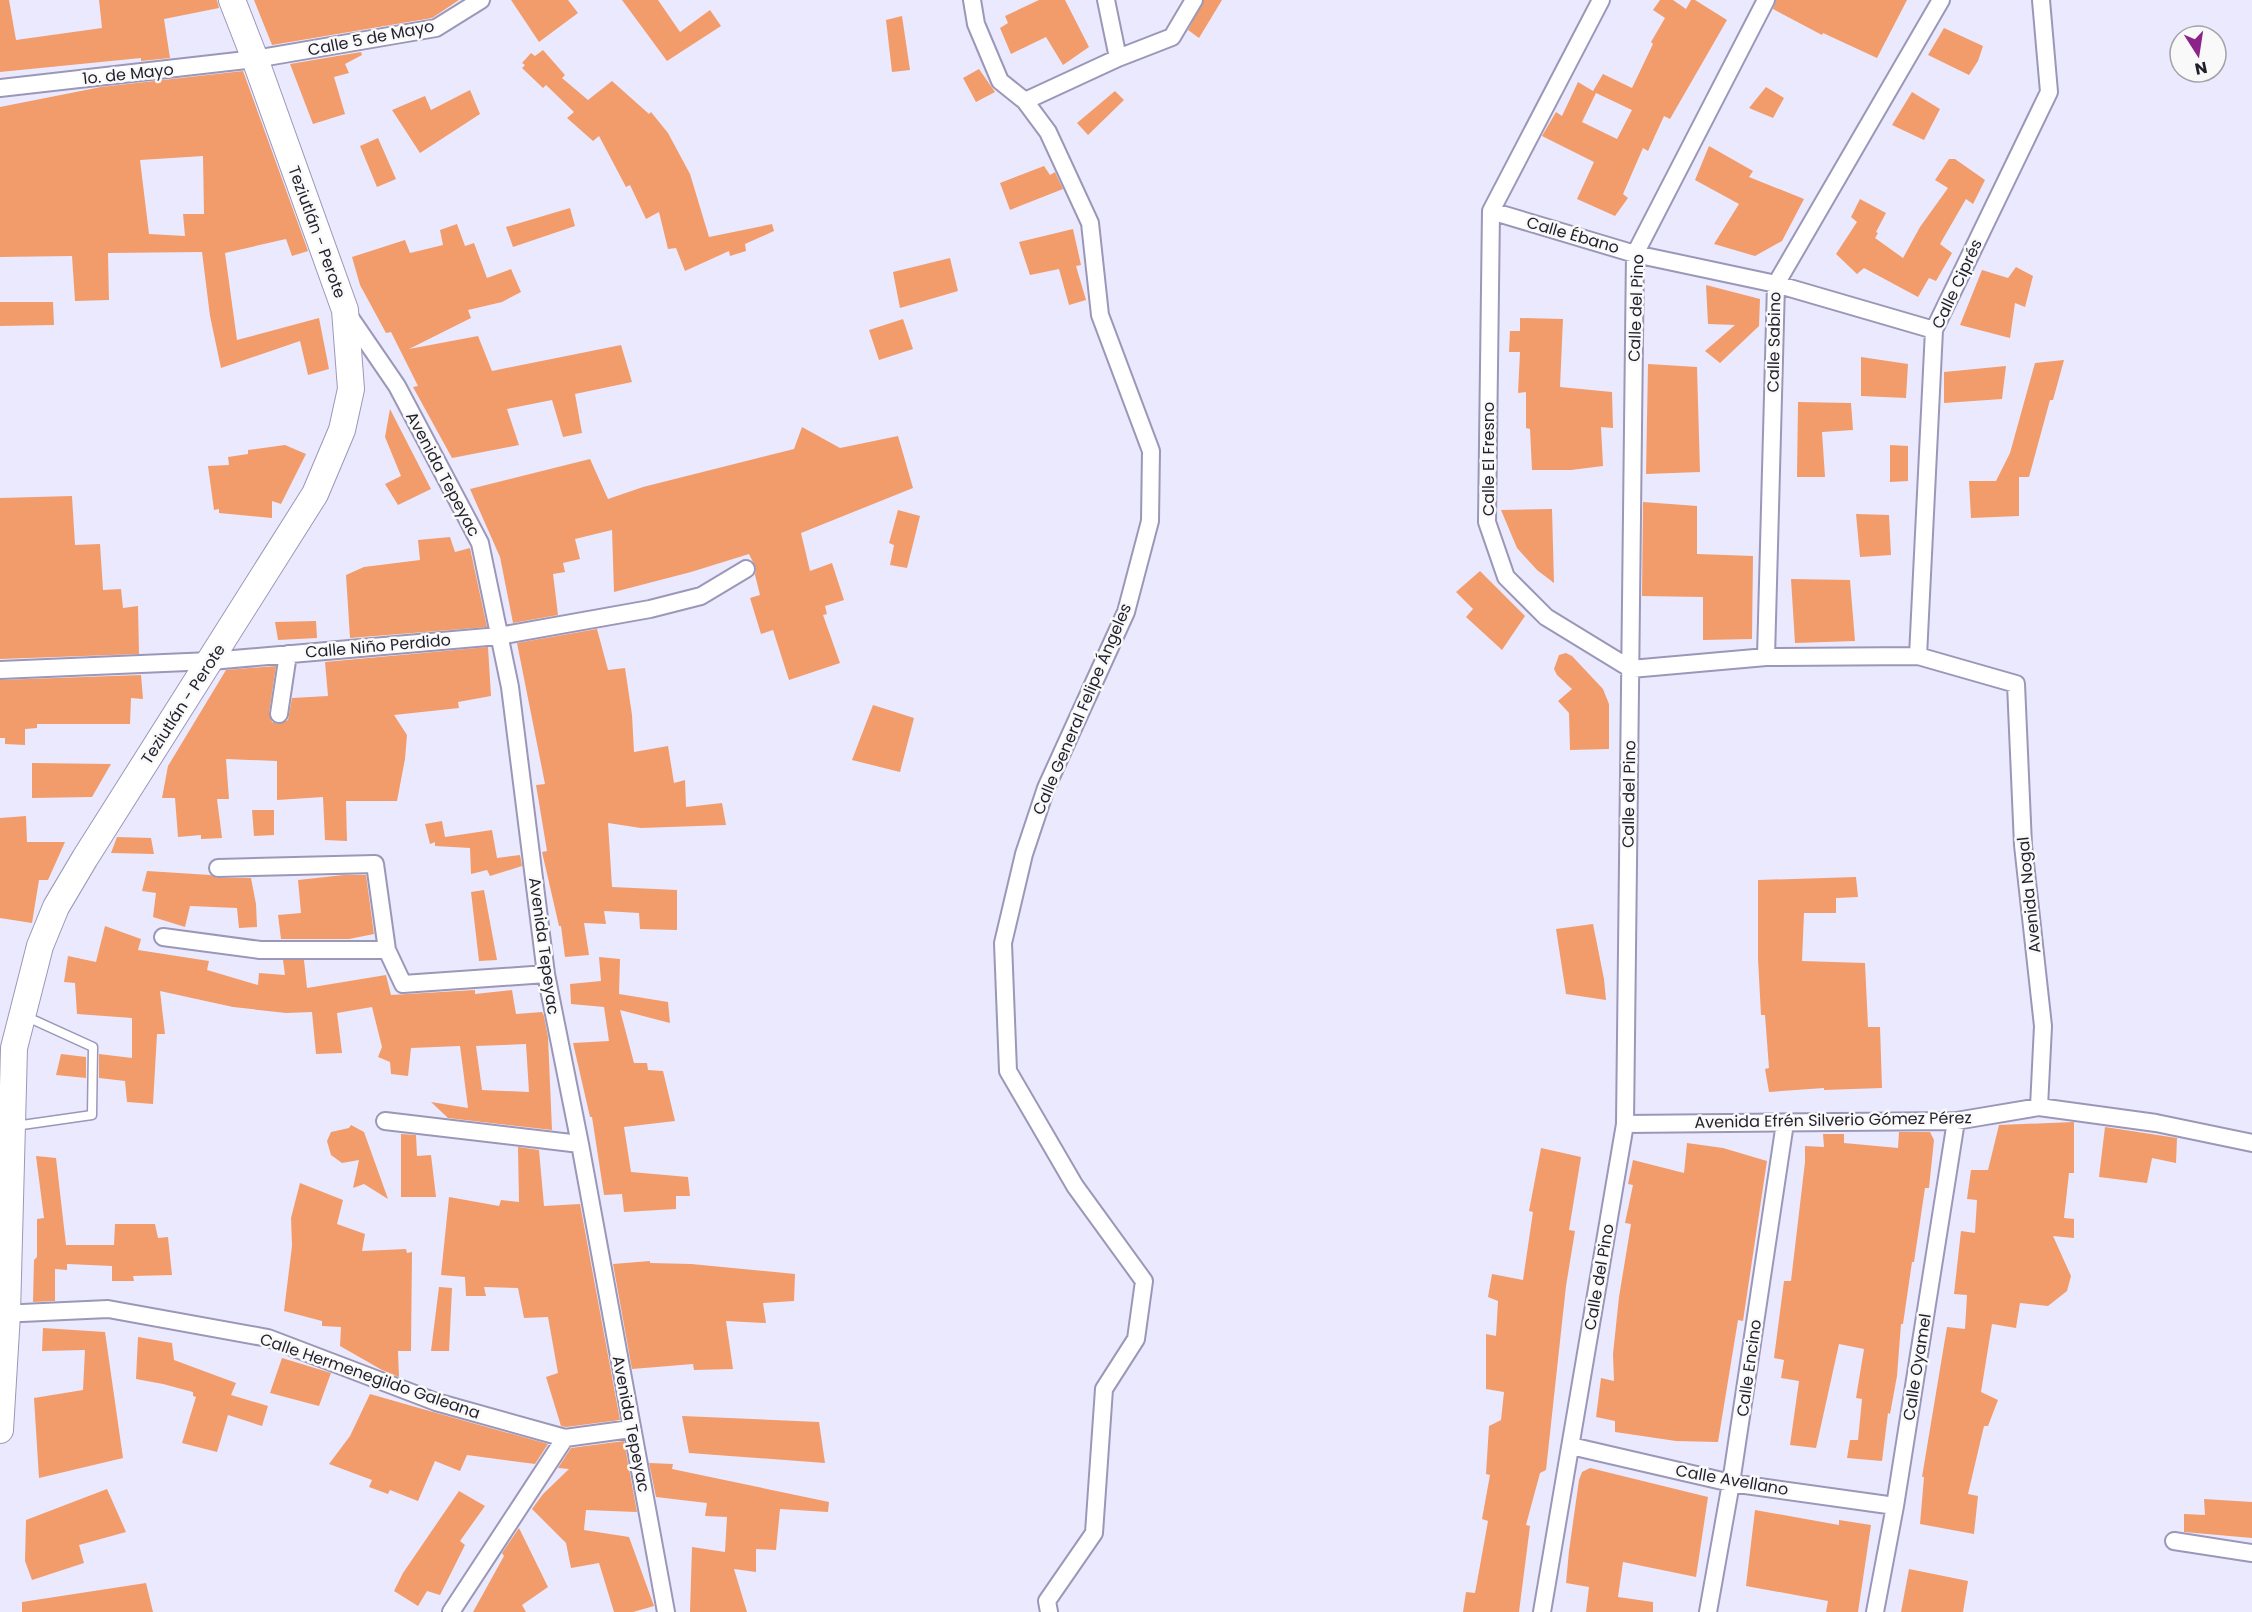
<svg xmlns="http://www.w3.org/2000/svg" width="2252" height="1612" font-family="Poppins,sans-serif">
  <rect width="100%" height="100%" fill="#ebe9fe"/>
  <!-- building -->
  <path fill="#f29c6b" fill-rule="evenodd" d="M 0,0 L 9,0 L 16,40 L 102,28 L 99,0 L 217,0 L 219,8 L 164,19 L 170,58 L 141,61 L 141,58 L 0,72 Z
    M 254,0 L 459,0 L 432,18 L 272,45 Z
    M 511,0 L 568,0 L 578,13 L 539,42 Z
    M 622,0 L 658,0 L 680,32 L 710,10 L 721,26 L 667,61 Z
    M 1039,0 L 1065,0 L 1089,47 L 1063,65 L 1046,37 L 1011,54 L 1000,28 L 1008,23 L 1005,16 Z
    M 1204,0 L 1222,0 L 1199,38 L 1188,30 Z
    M 1660,0 L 1673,0 L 1686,9 L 1691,0 L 1695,0 L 1727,20 L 1670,119 L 1664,116 L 1648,151 L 1643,148 L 1623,194 L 1628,198 L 1615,216 L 1577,199 L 1594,162 L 1542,136 L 1556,112 L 1562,116 L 1578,82 L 1593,91 L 1603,74 L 1632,88 L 1653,44 L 1651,42 L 1665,18 L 1653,10 ZM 1596,93 L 1632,110 L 1617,139 L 1582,122 Z
    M 1776,0 L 1907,0 L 1877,58 L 1823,33 L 1822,35 L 1773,9 Z
    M 902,16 L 910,70 L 892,72 L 886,20 Z
    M 1944,28 L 1983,46 L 1978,61 L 1969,75 L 1928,55 Z
    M 543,50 L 565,75 L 562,78 L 588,100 L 612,81 L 649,114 L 651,112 L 668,133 L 690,174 L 709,237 L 772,224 L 774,231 L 745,244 L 746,251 L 730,256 L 729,251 L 685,271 L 676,248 L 668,249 L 659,212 L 646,219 L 630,185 L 626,187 L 599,136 L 593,141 L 567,118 L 574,112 L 546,85 L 543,88 L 522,68 L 525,65 L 522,63 L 531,53 L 535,56 Z
    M 361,52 L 362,55 L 345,64 L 349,73 L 334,77 L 345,114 L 313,124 L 290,64 Z
    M 979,69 L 995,92 L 976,102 L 963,78 Z
    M 243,71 L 308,251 L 292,256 L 286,239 L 225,253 L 237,340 L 319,318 L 329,369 L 308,375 L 300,341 L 221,368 L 210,316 L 202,252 L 108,253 L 109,300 L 75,301 L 72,256 L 0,257 L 0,107 L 101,87 ZM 203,156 L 204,214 L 183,214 L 185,236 L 149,234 L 140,160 Z
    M 1766,87 L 1784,98 L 1773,118 L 1749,108 Z
    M 470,90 L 480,114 L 420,153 L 392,110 L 425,96 L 431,110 Z
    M 1115,91 L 1124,100 L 1088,135 L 1077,123 Z
    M 1912,92 L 1940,109 L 1924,140 L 1892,125 Z
    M 378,138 L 396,179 L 377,187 L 360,146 Z
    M 1709,146 L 1753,171 L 1749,177 L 1804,199 L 1782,241 L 1755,256 L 1714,244 L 1739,204 L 1695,180 Z
    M 1949,159 L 1955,159 L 1985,180 L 1973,204 L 1966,199 L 1940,244 L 1952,253 L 1936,281 L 1929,278 L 1918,297 L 1864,268 L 1857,274 L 1836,254 L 1857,222 L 1851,217 L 1860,199 L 1886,213 L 1876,232 L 1878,233 L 1875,238 L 1903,258 L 1920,227 L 1948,188 L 1935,180 Z
    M 1044,166 L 1050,175 L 1055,172 L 1063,189 L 1010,210 L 1000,183 Z
    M 570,208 L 575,226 L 513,247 L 506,227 Z
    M 457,224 L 465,246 L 474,243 L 487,278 L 511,269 L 521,292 L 502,302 L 468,310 L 471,318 L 409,349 L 478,336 L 492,371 L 621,345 L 632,382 L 575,394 L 582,433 L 563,437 L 552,400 L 507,409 L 519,445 L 452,458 L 413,387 L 418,386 L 391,332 L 386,333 L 360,285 L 352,257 L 405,240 L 410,253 L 443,245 L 440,230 Z
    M 1073,229 L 1081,265 L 1076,266 L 1086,300 L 1069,305 L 1059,269 L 1030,275 L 1019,242 Z
    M 950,258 L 958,291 L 900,308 L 893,272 Z
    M 2016,267 L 2033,276 L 2025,307 L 2015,303 L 2010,338 L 1960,325 L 1982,270 L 2008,278 Z
    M 1706,285 L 1760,299 L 1759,326 L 1720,363 L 1705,351 L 1735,325 L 1708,324 Z
    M 0,302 L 53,302 L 54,325 L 0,326 Z
    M 1520,318 L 1563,319 L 1560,387 L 1612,392 L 1613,428 L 1601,427 L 1603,466 L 1571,470 L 1532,470 L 1530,429 L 1526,428 L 1526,392 L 1518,393 L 1520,352 L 1509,352 L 1510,331 L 1520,331 Z
    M 903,319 L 913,349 L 879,360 L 869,330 Z
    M 1861,357 L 1908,364 L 1906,398 L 1861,396 Z
    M 2064,360 L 2053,400 L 2050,400 L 2029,477 L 2019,477 L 2019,516 L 1971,518 L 1969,481 L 1996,481 L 2010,453 L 2035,363 Z
    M 1648,364 L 1697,367 L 1700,472 L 1646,474 Z
    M 2006,366 L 2002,399 L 1944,403 L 1944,372 Z
    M 1798,402 L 1851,403 L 1853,430 L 1822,432 L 1825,477 L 1797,477 Z
    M 390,409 L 431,489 L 398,505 L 385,484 L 401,476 L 385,437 Z
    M 802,427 L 840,448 L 898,436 L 913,488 L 801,533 L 810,571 L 832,563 L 844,600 L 825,606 L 827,614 L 823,615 L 840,663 L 789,680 L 773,630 L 761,634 L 750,598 L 760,595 L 755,575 L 756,568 L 749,554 L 691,572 L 614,592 L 612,530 L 575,539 L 580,559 L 563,563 L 565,572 L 553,574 L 558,615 L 513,623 L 500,557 L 470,489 L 590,459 L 608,499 L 643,487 L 794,449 Z
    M 285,445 L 306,454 L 281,504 L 272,501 L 272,518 L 219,513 L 219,509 L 214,510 L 208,466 L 229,465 L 228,457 L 248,454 L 248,450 Z
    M 1890,445 L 1908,446 L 1908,481 L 1890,482 Z
    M 72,496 L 75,545 L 100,544 L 103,590 L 121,589 L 123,608 L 138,606 L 139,654 L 0,659 L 0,498 Z
    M 1643,502 L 1697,506 L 1697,554 L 1753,556 L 1752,639 L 1703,640 L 1703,597 L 1642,596 Z
    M 1552,509 L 1554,583 L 1537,570 L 1517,548 L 1501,510 Z
    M 898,510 L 920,516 L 907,568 L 890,565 L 894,545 L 889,543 Z
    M 1856,514 L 1889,515 L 1891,555 L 1860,557 Z
    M 450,537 L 455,552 L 470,548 L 487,627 L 350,638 L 346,575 L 364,567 L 420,560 L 418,540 Z
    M 1480,571 L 1525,616 L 1502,650 L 1466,617 L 1473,609 L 1456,592 Z
    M 1791,579 L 1850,580 L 1855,641 L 1795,643 Z
    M 316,621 L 317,638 L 278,640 L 275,622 Z
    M 597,629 L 608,670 L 625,668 L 632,715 L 634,752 L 668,746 L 674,783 L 685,780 L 686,807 L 722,803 L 726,825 L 641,828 L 608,823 L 612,887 L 677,890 L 677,930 L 640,929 L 639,913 L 604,911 L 606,924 L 584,923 L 589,955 L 565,957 L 561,926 L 559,926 L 542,852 L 547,851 L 536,785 L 545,784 L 517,643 Z
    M 488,647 L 491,696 L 458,702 L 459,708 L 394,715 L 407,735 L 405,759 L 397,801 L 346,801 L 347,841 L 325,840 L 323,797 L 277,800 L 277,761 L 226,759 L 229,799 L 217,799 L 222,838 L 201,839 L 201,835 L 178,837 L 175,798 L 162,798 L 168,766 L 226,670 L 276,666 L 269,713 L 272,722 L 278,724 L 288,720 L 292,698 L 328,696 L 325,662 Z
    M 1566,653 L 1572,656 L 1603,689 L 1609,704 L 1609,749 L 1570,750 L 1569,713 L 1558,701 L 1572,689 L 1557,675 L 1554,669 L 1559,655 Z
    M 141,675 L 143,699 L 131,698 L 130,724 L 37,724 L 37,728 L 25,729 L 25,745 L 5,744 L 5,738 L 0,738 L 0,680 Z
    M 873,705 L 914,718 L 900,772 L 852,760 Z
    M 32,763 L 111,764 L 92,797 L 32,798 Z
    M 252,810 L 274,810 L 274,835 L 254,836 Z
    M 26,816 L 27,842 L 65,842 L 48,880 L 39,880 L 32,923 L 0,918 L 0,818 Z
    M 442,821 L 445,837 L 492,830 L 497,858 L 520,855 L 522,866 L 490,876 L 487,870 L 471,874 L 470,848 L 435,846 L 435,842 L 430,844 L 425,824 Z
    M 117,837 L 151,838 L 154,854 L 111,853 Z
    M 147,871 L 210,875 L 218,878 L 251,878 L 256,904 L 257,927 L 239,928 L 237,908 L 190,906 L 185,927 L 153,917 L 156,893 L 142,891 Z
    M 344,875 L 366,875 L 374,934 L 349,939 L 281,939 L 278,915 L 301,913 L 298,880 Z
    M 1856,877 L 1858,897 L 1836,898 L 1836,913 L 1804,913 L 1802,961 L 1865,963 L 1868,1027 L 1880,1027 L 1882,1088 L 1824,1090 L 1824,1088 L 1769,1092 L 1765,1069 L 1769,1068 L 1765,1015 L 1761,1015 L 1758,959 L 1758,880 Z
    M 484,890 L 497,960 L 479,961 L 471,892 Z
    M 1593,924 L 1604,979 L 1606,1000 L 1566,994 L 1556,929 Z
    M 105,926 L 141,939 L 138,950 L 209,961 L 207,970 L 258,985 L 259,973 L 285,975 L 283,960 L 304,960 L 307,988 L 386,975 L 391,995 L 475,990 L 475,994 L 512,990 L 516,1014 L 542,1012 L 544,1016 L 548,1037 L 552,1130 L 448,1118 L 431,1102 L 468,1108 L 460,1046 L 411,1048 L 408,1076 L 391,1074 L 390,1062 L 378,1057 L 382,1047 L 372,1007 L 337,1013 L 342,1053 L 316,1054 L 312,1012 L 286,1013 L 233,1007 L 160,991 L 165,1034 L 157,1034 L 153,1104 L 127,1102 L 125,1081 L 99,1078 L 99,1054 L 132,1058 L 132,1018 L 77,1014 L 75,983 L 64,982 L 68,956 L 96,962 ZM 526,1044 L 529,1092 L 482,1090 L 476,1046 Z
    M 599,957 L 620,959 L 619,994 L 668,1002 L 670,1023 L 620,1010 L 634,1063 L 647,1063 L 648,1070 L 663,1071 L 675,1121 L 624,1127 L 631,1172 L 688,1177 L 690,1196 L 676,1196 L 676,1209 L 624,1212 L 622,1194 L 604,1195 L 592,1117 L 590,1117 L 573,1043 L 609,1041 L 604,1007 L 571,1004 L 570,984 L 601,981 Z
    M 61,1054 L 86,1057 L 86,1078 L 56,1075 Z
    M 2074,1122 L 2074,1173 L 2069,1173 L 2064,1218 L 2074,1219 L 2074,1238 L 2053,1236 L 2071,1276 L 2067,1291 L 2048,1306 L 2020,1303 L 2016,1328 L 1992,1324 L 1981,1392 L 1998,1400 L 1988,1426 L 1984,1426 L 1968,1494 L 1978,1496 L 1974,1534 L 1920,1524 L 1924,1477 L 1922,1477 L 1947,1327 L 1965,1329 L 1967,1295 L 1954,1294 L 1961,1231 L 1975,1233 L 1977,1200 L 1967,1199 L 1971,1170 L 1988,1170 L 1999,1125 Z
    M 351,1125 L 364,1132 L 388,1199 L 364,1184 L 353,1188 L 359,1160 L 342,1163 L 331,1155 L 327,1141 L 331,1132 L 349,1128 Z
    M 2105,1127 L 2177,1138 L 2176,1163 L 2152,1158 L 2147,1183 L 2099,1177 Z
    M 1899,1132 L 1930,1132 L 1934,1140 L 1929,1188 L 1925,1188 L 1914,1262 L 1912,1262 L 1903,1324 L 1901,1324 L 1897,1376 L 1890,1414 L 1888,1413 L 1882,1461 L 1847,1458 L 1850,1440 L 1858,1440 L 1862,1399 L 1856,1398 L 1864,1349 L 1839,1344 L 1816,1448 L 1790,1445 L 1799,1381 L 1781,1378 L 1784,1360 L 1774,1358 L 1784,1281 L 1791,1281 L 1805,1162 L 1805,1146 L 1824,1147 L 1823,1134 L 1844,1134 L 1844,1143 L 1898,1148 Z
    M 401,1134 L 416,1135 L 417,1156 L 431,1155 L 436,1197 L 401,1197 Z
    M 1687,1143 L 1723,1148 L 1767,1161 L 1743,1321 L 1738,1320 L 1718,1442 L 1676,1441 L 1615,1432 L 1615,1421 L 1596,1417 L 1601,1378 L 1614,1381 L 1613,1354 L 1619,1297 L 1631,1224 L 1625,1223 L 1633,1185 L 1628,1184 L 1633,1160 L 1684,1173 Z
    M 518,1147 L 539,1150 L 544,1206 L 580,1204 L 620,1420 L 566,1427 L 561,1426 L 546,1377 L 558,1373 L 548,1317 L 524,1318 L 518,1288 L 484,1287 L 486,1296 L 466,1296 L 465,1277 L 441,1275 L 449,1197 L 499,1206 L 501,1200 L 519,1202 Z
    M 1541,1148 L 1581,1157 L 1569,1230 L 1575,1231 L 1566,1286 L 1546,1470 L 1540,1473 L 1526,1525 L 1530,1526 L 1519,1612 L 1463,1612 L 1466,1592 L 1475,1593 L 1481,1560 L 1488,1521 L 1482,1519 L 1490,1475 L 1486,1474 L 1489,1426 L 1501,1420 L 1504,1392 L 1486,1389 L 1486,1334 L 1496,1336 L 1498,1301 L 1488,1297 L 1492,1274 L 1523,1280 L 1533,1212 L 1529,1211 Z
    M 36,1156 L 56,1158 L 66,1245 L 114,1245 L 115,1224 L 155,1224 L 158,1238 L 168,1237 L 172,1275 L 133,1276 L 134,1281 L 112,1281 L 112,1266 L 67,1264 L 67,1270 L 55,1269 L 55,1301 L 33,1302 L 34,1260 L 37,1257 L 37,1219 L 44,1218 Z
    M 300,1183 L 343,1200 L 337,1224 L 365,1234 L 362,1251 L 406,1249 L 407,1253 L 412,1252 L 411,1351 L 398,1351 L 399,1377 L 382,1370 L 340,1346 L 341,1327 L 322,1326 L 322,1321 L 284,1311 L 292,1246 L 291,1218 Z
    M 650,1261 L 650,1263 L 691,1264 L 795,1274 L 794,1301 L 763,1303 L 766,1323 L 726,1321 L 733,1369 L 694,1370 L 693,1364 L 632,1369 L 613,1264 Z
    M 439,1287 L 452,1288 L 449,1351 L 431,1351 Z
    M 43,1328 L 105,1332 L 123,1458 L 39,1478 L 34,1398 L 83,1390 L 85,1350 L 42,1351 Z
    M 138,1337 L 172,1343 L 174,1360 L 236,1383 L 231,1395 L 268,1406 L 262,1426 L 228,1415 L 217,1452 L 182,1443 L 196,1397 L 193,1396 L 193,1392 L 163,1384 L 136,1379 Z
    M 282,1358 L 331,1373 L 319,1406 L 270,1393 Z
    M 370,1394 L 433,1412 L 548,1444 L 535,1464 L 467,1455 L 460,1471 L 435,1461 L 418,1501 L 390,1490 L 388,1494 L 369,1487 L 372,1480 L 329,1464 L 350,1436 Z
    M 682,1416 L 819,1422 L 825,1463 L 689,1453 Z
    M 624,1441 L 637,1512 L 586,1510 L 584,1530 L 629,1537 L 654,1606 L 633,1612 L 614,1612 L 599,1563 L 571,1568 L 566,1543 L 532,1509 L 543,1494 L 569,1469 L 558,1468 L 571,1448 Z
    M 649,1463 L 673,1464 L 672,1469 L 829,1502 L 828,1512 L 780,1509 L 776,1550 L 756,1549 L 756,1572 L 734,1569 L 747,1612 L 690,1612 L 692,1547 L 725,1552 L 727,1517 L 705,1516 L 707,1503 L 656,1497 Z
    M 1590,1468 L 1708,1497 L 1696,1577 L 1623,1562 L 1618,1597 L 1653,1602 L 1653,1612 L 1586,1612 L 1589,1587 L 1566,1583 L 1569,1551 L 1579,1480 L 1582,1472 Z
    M 107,1489 L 126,1532 L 79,1545 L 84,1563 L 32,1580 L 25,1561 L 26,1520 Z
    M 459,1491 L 485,1506 L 460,1541 L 465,1545 L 440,1595 L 427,1591 L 418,1606 L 394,1591 L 403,1573 Z
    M 2204,1499 L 2252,1502 L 2252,1538 L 2184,1532 L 2184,1514 L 2205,1515 Z
    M 1755,1510 L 1839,1525 L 1839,1520 L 1871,1525 L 1858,1612 L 1826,1612 L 1828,1601 L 1746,1586 Z
    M 519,1528 L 548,1587 L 522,1605 L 526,1612 L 473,1612 L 504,1556 L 502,1553 Z
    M 1909,1569 L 1968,1581 L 1963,1612 L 1901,1612 Z
    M 146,1583 L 153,1612 L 22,1612 L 22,1602 Z"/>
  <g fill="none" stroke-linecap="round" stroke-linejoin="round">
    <!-- lane casing -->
    <g stroke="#9b97b8" stroke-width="11">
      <path id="lane" d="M 15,1126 L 92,1115 L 93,1047 L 25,1016"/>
    </g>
    <!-- street casing -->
    <g stroke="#9b97b8" stroke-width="20">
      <path id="street" d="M 972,0 L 976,24 L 1000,81 L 1025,101 L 1048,132 L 1090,223 L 1100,315 L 1151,451 L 1150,521 L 1126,612 L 1046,788 L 1024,854 L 1003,943 L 1008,1071 L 1075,1186 L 1144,1281 L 1136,1339 L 1104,1389 L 1094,1533 L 1047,1601 L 1049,1612
        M 1106,0 L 1118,58
        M 1601,0 L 1491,211 L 1487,522 L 1506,577 L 1546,617 L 1631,669 L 1766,657 L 1918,656 L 2016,684 L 2023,845 L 2043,1026 L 2039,1107
        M 0,88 L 255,59 L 436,28 L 481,0
        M 1025,101 L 1118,58 L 1172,37 L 1194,0
        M 1491,211 L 1635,254 L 1776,284 L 1934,330
        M 347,313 L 397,386 L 480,543 L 510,687 L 546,974 L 580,1144 L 666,1612
        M 1918,656 L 1934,330 L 2049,92 L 2041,0
        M 1766,657 L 1776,284 L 1941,0
        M 0,670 L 211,661 L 499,636 L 650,609 L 701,596 L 746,569
        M 279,714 L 288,654
        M 218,868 L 375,864 L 387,950 L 403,984 L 546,974
        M 163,937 L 260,950 L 387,950
        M 385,1121 L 580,1144
        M 1625,1124 L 1956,1121 L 2039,1107 L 2156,1123 L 2252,1143
        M 0,1314 L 108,1309 L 268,1338 L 436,1402 L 565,1438 L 631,1429
        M 1571,1446 L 1731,1483 L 1895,1506
        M 2174,1541 L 2252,1553
        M 451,1612 L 565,1438
        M 1542,1612 L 1625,1124 L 1635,254 L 1766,0
        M 1708,1612 L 1731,1483 L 1785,1123
        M 1875,1612 L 1895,1506 L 1956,1121"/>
    </g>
    <!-- primary casing -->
    <g stroke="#9b97b8" stroke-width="28">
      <path id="primary" d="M 0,1430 L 7,1314 L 14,1048 L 40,946 L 56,907 L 85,858 L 315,494 L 342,430 L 351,389 L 345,310 L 255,59 L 232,0"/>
    </g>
    <!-- lane -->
    <use href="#lane" stroke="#fff" stroke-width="8"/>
    <!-- street -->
    <use href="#street" stroke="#fff" stroke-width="16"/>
    <!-- primary -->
    <use href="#primary" stroke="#fff" stroke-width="26"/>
  </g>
  <g text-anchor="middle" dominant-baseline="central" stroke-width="5" stroke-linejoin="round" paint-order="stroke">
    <!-- street labels -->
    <g font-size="16" fill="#201f2b" stroke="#f9f9f9">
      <text transform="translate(371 38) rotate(-11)">Calle 5 de Mayo</text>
      <text transform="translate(128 74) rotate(-6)">1o. de Mayo</text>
      <text transform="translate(317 232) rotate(70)">Teziutlán - Perote</text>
      <text transform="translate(1573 235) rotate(16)">Calle Ébano</text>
      <text transform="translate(1957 284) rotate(-65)">Calle Ciprés</text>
      <text transform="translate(1636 308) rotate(-88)">Calle del Pino</text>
      <text transform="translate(1774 342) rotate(-89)">Calle Sabino</text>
      <text transform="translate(1488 459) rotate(-90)">Calle El Fresno</text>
      <text transform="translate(443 474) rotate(62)">Avenida Tepeyac</text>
      <text transform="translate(378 646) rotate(-5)">Calle Niño Perdido</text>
      <text transform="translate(183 704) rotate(-57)">Teziutlán - Perote</text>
      <text transform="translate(1082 709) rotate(-67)">Calle General Felipe Ángeles</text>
      <text transform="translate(1629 794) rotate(-89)">Calle del Pino</text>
      <text transform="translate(2029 895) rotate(-96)">Avenida Nogal</text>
      <text transform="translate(544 946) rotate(82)">Avenida Tepeyac</text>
      <text transform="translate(1833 1120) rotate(-1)">Avenida Efrén Silverio Gómez Pérez</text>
      <text transform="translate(1599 1277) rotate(-80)">Calle del Pino</text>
      <text transform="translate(1917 1367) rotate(-81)">Calle Oyamel</text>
      <text transform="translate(1749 1368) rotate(-82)">Calle Encino</text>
      <text transform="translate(370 1376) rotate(19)">Calle Hermenegildo Galeana</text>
      <text transform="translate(631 1424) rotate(79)">Avenida Tepeyac</text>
      <text transform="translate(1732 1480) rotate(10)">Calle Avellano</text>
    </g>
  </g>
  <!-- north arrow -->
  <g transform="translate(2198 54) rotate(168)"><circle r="28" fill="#f9f9f9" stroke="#a2a2a7" stroke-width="1.5"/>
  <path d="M0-4.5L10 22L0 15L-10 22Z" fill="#8b2388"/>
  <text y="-9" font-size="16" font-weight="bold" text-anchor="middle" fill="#201f2b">N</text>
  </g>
</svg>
